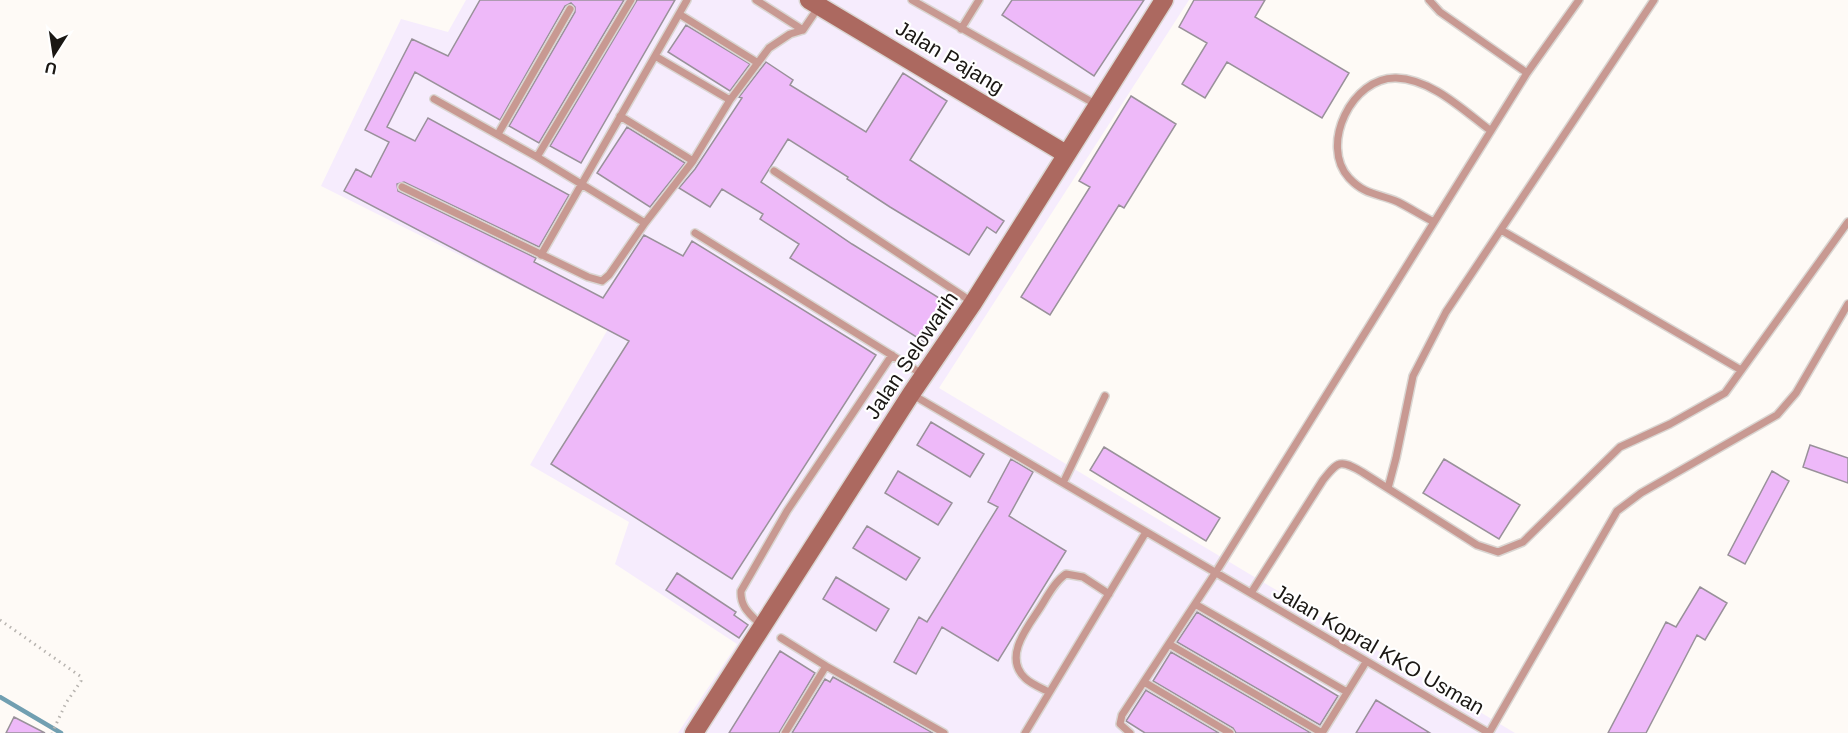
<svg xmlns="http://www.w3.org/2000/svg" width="1848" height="733" font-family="Arial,sans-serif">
  <rect width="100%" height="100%" fill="#fefaf6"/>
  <!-- industrial -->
  <path fill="#f6ecfd" d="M 466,0 L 1189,0 L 939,388 L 1515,733 L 678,733 L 737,644 L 615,564 L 629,522 L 530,465 L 608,329 L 321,186 L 401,19 L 448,32 Z"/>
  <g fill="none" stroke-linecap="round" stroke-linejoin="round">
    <!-- stream -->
    <path stroke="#719fb1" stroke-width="4.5" d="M 0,697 L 61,733"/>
  </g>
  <!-- building -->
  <path fill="#eeb9f9" stroke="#99919a" stroke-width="1.5" d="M 480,0 L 624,0 L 539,143 L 509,126 L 575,12 L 575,7 L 571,3 L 565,6 L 500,120 L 415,72 L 387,127 L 415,141 L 428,118 L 569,195 L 539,247 L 404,182 L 397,184 L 398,191 L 536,258 L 534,262 L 603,298 L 644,235 L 683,256 L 692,241 L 876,355 L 732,579 L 551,464 L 629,341 L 344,191 L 356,169 L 371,177 L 389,142 L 365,130 L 412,39 L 448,56 Z
    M 637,0 L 675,0 L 581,163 L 550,146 Z
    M 1012,0 L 1144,0 L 1094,76 L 1002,15 Z
    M 1194,0 L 1265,0 L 1255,17 L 1349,73 L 1322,118 L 1227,62 L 1205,98 L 1182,84 L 1207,43 L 1179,27 Z
    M 686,25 L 750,64 L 730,91 L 668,52 Z
    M 766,62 L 793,80 L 790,85 L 866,132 L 903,73 L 947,101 L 910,160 L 1004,221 L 996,233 L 987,227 L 969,255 L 890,207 L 847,179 L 848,177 L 788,139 L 761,182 L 852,244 L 944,301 L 926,329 L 932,333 L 926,343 L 790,258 L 799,244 L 760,219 L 763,214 L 722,189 L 710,207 L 679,188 L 695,169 L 742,98 L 739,97 Z
    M 1131,96 L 1176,124 L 1124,208 L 1119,205 L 1050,315 L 1021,297 L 1090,187 L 1079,181 Z
    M 627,127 L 685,163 L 650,207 L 597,173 Z
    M 931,422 L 984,454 L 970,477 L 917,445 Z
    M 1810,445 L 1848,458 L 1848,483 L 1803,467 Z
    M 1104,447 L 1220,518 L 1206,541 L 1090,470 Z
    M 1011,459 L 1033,472 L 1009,516 L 1066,551 L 998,661 L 942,627 L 916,674 L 894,662 L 919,617 L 927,622 L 998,507 L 988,502 Z
    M 1444,459 L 1520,505 L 1499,539 L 1423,493 Z
    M 898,471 L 952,503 L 938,525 L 885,493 Z
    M 1772,471 L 1789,481 L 1745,564 L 1728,555 Z
    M 867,526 L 920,558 L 906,580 L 853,548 Z
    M 677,573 L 736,612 L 734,615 L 748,625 L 739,638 L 666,590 Z
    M 836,577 L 889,609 L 876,631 L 823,599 Z
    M 1700,587 L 1727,603 L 1705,640 L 1697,635 L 1646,733 L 1608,733 L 1666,622 L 1676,627 Z
    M 1197,612 L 1338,696 L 1320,725 L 1177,642 Z
    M 780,651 L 815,673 L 779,733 L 729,733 Z
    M 1171,652 L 1311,733 L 1236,733 L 1233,728 L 1153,681 Z
    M 833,677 L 933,733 L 792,733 L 825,679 L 830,682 Z
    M 1146,690 L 1147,691 L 1219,733 L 1145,733 L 1126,721 Z
    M 1376,700 L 1430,733 L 1356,733 Z
    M 14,717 L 45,733 L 6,733 Z"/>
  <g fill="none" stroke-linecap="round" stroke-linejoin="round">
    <!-- lane casing -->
    <g stroke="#dad6d2" stroke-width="10">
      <path id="lane" d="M 756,0 L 803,30
        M 912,0 L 1097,105
        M 1429,0 L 1440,12 L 1527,73
        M 679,14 L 758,63
        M 961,29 L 979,0
        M 655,56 L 730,100
        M 434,99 L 537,157 L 645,223
        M 620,116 L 693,161
        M 498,134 L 570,9
        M 537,157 L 631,0
        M 774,171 L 972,302
        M 402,187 L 588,277 L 602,281 L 609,275 L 645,223 L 693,161 L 730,100 L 769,48 L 790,34 L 803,30 L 818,8
        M 1434,222 C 1422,216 1410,208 1398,202 C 1378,193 1366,196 1349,178 C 1319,145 1352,77 1396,78 C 1432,79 1464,111 1491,131
        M 1501,230 L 1741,370
        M 695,233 L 922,374
        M 541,255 L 687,0
        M 913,395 L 1489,733 L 1617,511 L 1641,493 L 1777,415 L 1796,393 L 1848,304
        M 1063,483 L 1105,396
        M 1388,488 L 1396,458 L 1413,376 L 1446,312 L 1654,0
        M 1251,593 L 1323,480 C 1338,461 1340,459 1362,472 L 1477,545 L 1498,552 L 1523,542 L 1620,447 L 1670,424 L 1725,393 L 1848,222
        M 1195,604 L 1347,692
        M 761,625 C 750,614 740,607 741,591 L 787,511 L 892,355
        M 781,638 L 826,666 L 944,733
        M 1169,644 L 1322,733
        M 1144,682 L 1230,733
        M 1049,692 C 1041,688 1031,684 1025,678 C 1004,658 1025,630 1038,611 C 1046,599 1054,582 1066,574 L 1083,577 L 1109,594
        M 785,733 L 826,666
        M 1025,733 L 1146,532
        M 1130,733 L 1120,724 L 1122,715 L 1216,572 L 1527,73 L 1579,0
        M 1322,733 L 1366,662"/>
    </g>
    <!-- secondary casing -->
    <g stroke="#dad6d2" stroke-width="21">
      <path id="secondary" d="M 809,0 L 1066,154
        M 694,733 L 911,394 L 973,303 L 1164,0"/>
    </g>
    <!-- path -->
    <path stroke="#b8b4b0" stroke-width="3" stroke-dasharray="1.5 4.5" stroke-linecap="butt" d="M 0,620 L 80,676 L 81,681 L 66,703 L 52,733"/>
    <!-- lane -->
    <use href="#lane" stroke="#c89992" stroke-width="7"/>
    <!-- secondary -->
    <use href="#secondary" stroke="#ac6960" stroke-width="18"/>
  </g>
  <g text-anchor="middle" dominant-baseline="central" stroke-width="4.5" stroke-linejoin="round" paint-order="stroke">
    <!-- street labels -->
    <g font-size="21" fill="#1a1713" stroke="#fff">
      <text transform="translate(950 57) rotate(31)">Jalan Pajang</text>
      <text transform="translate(911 355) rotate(-56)">Jalan Selowarih</text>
      <text transform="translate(1379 649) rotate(30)">Jalan Kopral KKO Usman</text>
    </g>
  </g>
  <!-- north arrow -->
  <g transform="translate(54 54) rotate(192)" stroke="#ffffff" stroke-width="4.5" paint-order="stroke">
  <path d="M0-4.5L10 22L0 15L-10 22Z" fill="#1a1713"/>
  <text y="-9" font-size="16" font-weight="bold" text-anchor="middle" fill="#1a1713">U</text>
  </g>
</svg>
